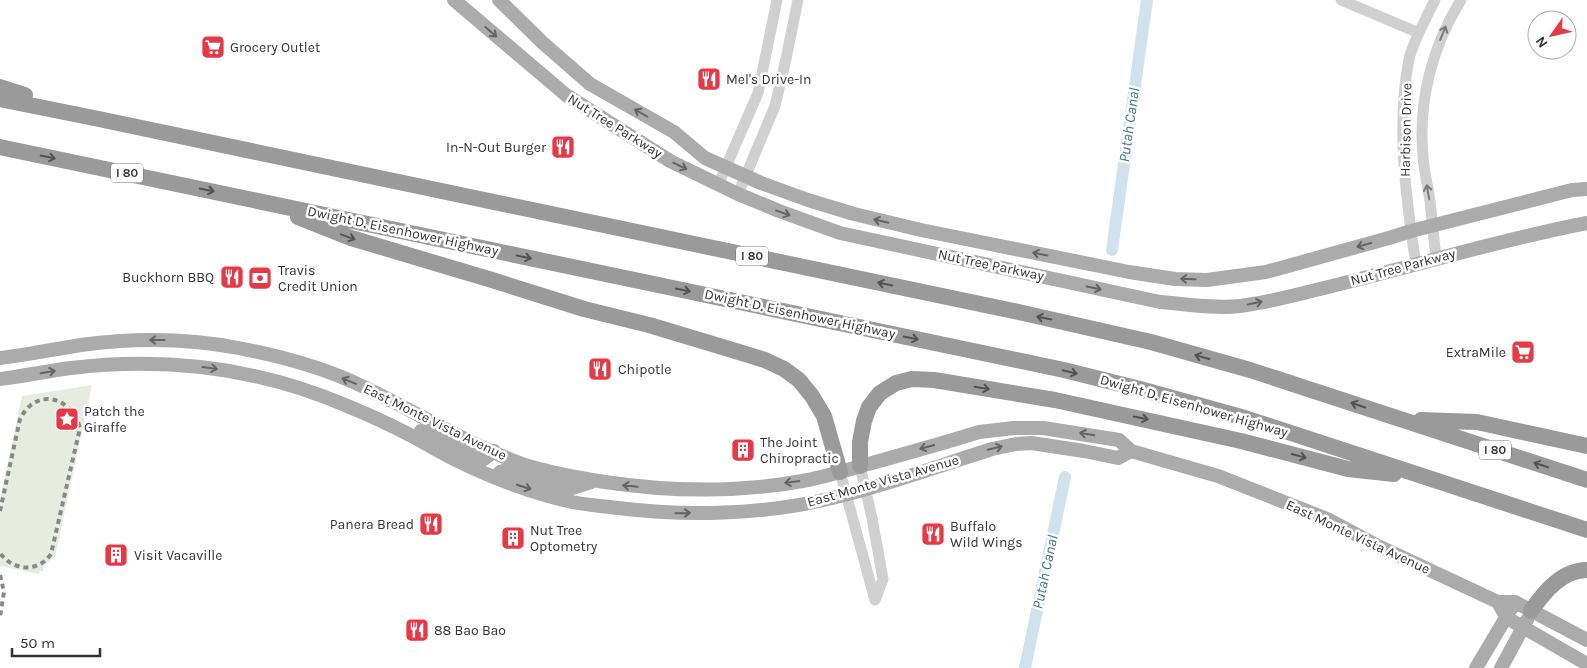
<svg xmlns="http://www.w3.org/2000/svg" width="1587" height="668" font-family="Karla,sans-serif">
  <rect width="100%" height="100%" fill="#fff"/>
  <!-- green -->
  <path fill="#e6ecdf" d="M 92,385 L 55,557 L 44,565 L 43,571 L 40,571 L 39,574 L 0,566 L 0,500 L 22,396 Z"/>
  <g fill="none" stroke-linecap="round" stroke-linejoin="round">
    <!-- canal -->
    <path stroke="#cfe2ee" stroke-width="12" d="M 1112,250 L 1147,0
      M 1025,668 L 1065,477"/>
    <!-- minor -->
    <path stroke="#d0d0d0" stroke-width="11" d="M 1341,0 L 1419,33
      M 718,185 L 758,93 L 777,0
      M 738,194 L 775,106 L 786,59 L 798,0
      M 1436,258 C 1434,239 1432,220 1430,201 C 1428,186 1424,172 1423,156 C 1418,102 1432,46 1461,0
      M 1416,265 C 1406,199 1396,125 1409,59 C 1413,42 1427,16 1435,0
      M 860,466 L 872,518 L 883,579 L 875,600
      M 840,472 L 875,600"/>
    <!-- major -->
    <path stroke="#ababab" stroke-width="14" d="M 454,0 L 566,95 L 670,161 L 738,194 L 779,211 L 840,233 L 1160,302 C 1186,304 1214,309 1240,306 C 1273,302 1307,292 1340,284 C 1422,264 1503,239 1587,223
      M 499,0 L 543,43 L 590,84 L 674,132 L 705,158 L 761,183 L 808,200 L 854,214 L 921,230 L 1129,272 L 1175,279 L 1207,280 L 1266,272 L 1389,238 L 1411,231 L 1572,190 L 1587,189
      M 0,358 C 27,355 54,349 81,345 C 133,338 186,338 238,348 C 281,356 325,368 364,387 C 418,413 469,445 525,465 C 551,473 578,478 605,482 C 672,492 740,493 808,480 C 829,476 850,469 872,463 C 908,453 944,443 979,432 L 1014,428 L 1043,428 L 1119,440 L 1131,451 L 1218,476 L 1327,519 L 1376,545 L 1498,602 L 1515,602 L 1587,640
      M 0,379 C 24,376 48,371 71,368 C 164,357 258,368 345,405 C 367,414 389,424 410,435 C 426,443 440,453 456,460 C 492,478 533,493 572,502 C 587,505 603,506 618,508 C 683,516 755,515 819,501 C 878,488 935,467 992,449 L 1016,444 L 1031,443 L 1084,451 L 1118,458 L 1131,451
      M 421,431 L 474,458 L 484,459 L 494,451
      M 496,477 L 500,472 L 507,470 L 572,488 L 591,482
      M 1498,602 L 1507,618 L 1587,664
      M 1476,668 L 1511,609
      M 1501,668 L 1527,620"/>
    <!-- highway -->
    <path stroke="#9a9a9a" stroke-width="16" d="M 0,87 L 25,95
      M 0,99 L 94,118 L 1023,313 L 1151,342 L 1250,370 L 1587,480
      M 0,147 L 1064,370 L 1140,389 L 1245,418 L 1587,530
      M 298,217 L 351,238 L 492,280 L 584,309 L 649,325 L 729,349 L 765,360 L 784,369 L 799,380 L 812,396 L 824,416 L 840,472
      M 1421,420 L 1477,422 L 1587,446
      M 860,466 L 860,442 L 864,421 L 869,407 L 880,393 L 896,383 L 912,379 L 934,380 L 1055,400 L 1241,441 L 1348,469 L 1394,474
      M 1531,611 C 1544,592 1562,570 1587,570"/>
    <!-- rail -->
    <path stroke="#888" stroke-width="4" stroke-dasharray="5 4" stroke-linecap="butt" d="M 0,511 L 20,419 C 36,387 71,396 80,428 L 51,554 C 38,573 13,571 0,553
      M 0,575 L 4,592 L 0,617"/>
  </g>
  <!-- one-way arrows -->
  <defs><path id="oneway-shaft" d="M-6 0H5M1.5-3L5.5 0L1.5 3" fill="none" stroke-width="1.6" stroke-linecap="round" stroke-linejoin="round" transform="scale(1.25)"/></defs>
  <g stroke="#636363">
    <use href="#oneway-shaft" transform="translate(491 32) rotate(41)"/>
    <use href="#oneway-shaft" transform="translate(641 113) rotate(-150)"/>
    <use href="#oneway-shaft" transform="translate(680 166) rotate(26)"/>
    <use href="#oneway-shaft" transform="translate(783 213) rotate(20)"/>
    <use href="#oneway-shaft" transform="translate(881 221) rotate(-167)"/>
    <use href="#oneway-shaft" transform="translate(1364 245) rotate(165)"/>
    <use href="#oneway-shaft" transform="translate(1040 254) rotate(-168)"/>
    <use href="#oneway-shaft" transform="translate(1188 279) rotate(-178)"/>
    <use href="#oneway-shaft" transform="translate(1094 288) rotate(12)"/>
    <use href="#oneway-shaft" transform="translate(1255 303) rotate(-11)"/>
    <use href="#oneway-shaft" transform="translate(157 340) rotate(180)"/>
    <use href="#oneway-shaft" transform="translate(210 368) rotate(8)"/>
    <use href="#oneway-shaft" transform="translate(48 372) rotate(-10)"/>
    <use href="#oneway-shaft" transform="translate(349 381) rotate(-158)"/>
    <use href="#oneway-shaft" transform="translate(1087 434) rotate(-171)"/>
    <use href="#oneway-shaft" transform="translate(927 447) rotate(164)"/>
    <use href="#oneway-shaft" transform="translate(995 448) rotate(-13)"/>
    <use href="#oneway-shaft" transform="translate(792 482) rotate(172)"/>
    <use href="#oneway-shaft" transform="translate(630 486) rotate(-174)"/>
    <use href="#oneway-shaft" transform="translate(524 487) rotate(18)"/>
    <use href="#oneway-shaft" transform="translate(683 513) rotate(-1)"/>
  </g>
  <g stroke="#7a7a7a">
    <use href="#oneway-shaft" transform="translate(1443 33) rotate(-68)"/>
    <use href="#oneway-shaft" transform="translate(1428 192) rotate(-100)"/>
  </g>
  <g stroke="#525252">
    <use href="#oneway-shaft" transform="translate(48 157) rotate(12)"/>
    <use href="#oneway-shaft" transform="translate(207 190) rotate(12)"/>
    <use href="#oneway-shaft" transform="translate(348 237) rotate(20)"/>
    <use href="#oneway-shaft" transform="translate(524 257) rotate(12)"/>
    <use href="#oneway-shaft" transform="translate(885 284) rotate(-168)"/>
    <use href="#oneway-shaft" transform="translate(683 290) rotate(12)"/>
    <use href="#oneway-shaft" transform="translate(1044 318) rotate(-168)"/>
    <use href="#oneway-shaft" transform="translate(911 338) rotate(12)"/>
    <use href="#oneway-shaft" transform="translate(1202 357) rotate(-165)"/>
    <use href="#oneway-shaft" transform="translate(1070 372) rotate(14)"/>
    <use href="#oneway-shaft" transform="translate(982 388) rotate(10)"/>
    <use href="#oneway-shaft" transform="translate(1358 405) rotate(-161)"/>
    <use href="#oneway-shaft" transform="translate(1141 418) rotate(12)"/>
    <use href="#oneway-shaft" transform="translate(1299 456) rotate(15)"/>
    <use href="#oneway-shaft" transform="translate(1541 465) rotate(-162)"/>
  </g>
  <!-- icons -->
  <defs>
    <g id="supermarket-square" transform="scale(1.25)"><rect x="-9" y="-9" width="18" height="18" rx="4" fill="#e63946" stroke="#fff"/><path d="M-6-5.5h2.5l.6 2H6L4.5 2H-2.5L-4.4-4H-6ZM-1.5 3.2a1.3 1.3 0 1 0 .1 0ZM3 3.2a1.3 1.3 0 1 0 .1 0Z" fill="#fff"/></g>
    <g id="restaurant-square" transform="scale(1.25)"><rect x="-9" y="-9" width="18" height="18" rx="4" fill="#e63946" stroke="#fff"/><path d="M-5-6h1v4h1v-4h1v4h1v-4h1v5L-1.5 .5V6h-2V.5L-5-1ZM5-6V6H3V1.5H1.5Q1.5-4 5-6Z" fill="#fff"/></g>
    <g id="bank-square" transform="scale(1.25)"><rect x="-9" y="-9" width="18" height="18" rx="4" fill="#e63946" stroke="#fff"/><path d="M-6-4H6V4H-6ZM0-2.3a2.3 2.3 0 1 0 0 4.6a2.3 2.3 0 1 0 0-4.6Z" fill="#fff"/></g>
    <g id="sight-square" transform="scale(1.25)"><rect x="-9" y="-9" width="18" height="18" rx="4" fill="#e63946" stroke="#fff"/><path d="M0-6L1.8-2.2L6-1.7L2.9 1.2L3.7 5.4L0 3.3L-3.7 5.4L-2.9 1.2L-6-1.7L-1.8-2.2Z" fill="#fff"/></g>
    <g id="building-square" transform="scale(1.25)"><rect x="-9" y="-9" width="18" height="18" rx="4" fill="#e63946" stroke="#fff"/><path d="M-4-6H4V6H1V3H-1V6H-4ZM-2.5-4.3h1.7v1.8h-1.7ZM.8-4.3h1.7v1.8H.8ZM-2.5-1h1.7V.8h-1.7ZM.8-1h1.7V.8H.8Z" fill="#fff"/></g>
  </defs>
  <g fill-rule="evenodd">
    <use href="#supermarket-square" x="213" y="47"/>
    <use href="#restaurant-square" x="709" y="79"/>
    <use href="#restaurant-square" x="563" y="147"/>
    <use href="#restaurant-square" x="232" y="277"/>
    <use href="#bank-square" x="260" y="278"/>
    <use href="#supermarket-square" x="1523" y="352"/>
    <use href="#restaurant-square" x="600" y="369"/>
    <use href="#sight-square" x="67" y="419"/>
    <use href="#building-square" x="743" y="450"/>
    <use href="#restaurant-square" x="431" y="524"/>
    <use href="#restaurant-square" x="933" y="534"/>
    <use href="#building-square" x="513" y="538"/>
    <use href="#building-square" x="116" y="555"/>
    <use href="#restaurant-square" x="417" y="630"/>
  </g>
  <g text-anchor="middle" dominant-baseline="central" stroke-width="5" stroke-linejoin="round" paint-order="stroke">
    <!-- shield labels -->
    <g fill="#fff" stroke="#707070" stroke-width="1">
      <rect x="111" y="163.5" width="32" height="19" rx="4"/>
      <rect x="736" y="246.5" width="32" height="19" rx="4"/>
      <rect x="1479" y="440.5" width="32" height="19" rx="4"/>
    </g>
    <g font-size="12" font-weight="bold" fill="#333">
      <text x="127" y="173">I 80</text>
      <text x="752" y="256">I 80</text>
      <text x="1495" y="450">I 80</text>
    </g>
    <!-- poi labels -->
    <g font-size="14" fill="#333" stroke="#fff" text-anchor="start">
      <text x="230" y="47">Grocery Outlet</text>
      <text x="726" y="79">Mel's Drive-In</text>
      <text x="546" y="147" text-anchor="end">In-N-Out Burger</text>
      <text x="278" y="270">Travis<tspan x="278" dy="16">Credit Union</tspan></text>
      <text x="214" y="277" text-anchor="end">Buckhorn BBQ</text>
      <text x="1506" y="352" text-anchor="end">ExtraMile</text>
      <text x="618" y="369">Chipotle</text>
      <text x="84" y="411">Patch the<tspan x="84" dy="16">Giraffe</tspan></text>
      <text x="760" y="442">The Joint<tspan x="760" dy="16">Chiropractic</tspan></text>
      <text x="414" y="524" text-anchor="end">Panera Bread</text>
      <text x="950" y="526">Buffalo<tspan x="950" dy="16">Wild Wings</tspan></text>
      <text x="530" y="530">Nut Tree<tspan x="530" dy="16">Optometry</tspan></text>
      <text x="134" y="555">Visit Vacaville</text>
      <text x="434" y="630">88 Bao Bao</text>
    </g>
    <!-- street labels -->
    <g font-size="14" fill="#333" stroke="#fff">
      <text transform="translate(615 126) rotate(32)">Nut Tree Parkway</text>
      <text transform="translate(1406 130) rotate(-89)">Harbison Drive</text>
      <text transform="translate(403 231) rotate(12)">Dwight D. Eisenhower Highway</text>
      <text transform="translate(991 265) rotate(12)">Nut Tree Parkway</text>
      <text transform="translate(1403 267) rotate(-15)">Nut Tree Parkway</text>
      <text transform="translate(800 314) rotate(12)">Dwight D. Eisenhower Highway</text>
      <text transform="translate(1194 406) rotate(16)">Dwight D. Eisenhower Highway</text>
      <text transform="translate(435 422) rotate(26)">East Monte Vista Avenue</text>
      <text transform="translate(883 481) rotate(-16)">East Monte Vista Avenue</text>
      <text transform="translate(1358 537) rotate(25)">East Monte Vista Avenue</text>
    </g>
    <!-- water labels -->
    <g font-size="15" font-style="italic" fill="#3f7597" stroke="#fff">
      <text transform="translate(1129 125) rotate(-82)">Putah Canal</text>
      <text transform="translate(1045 572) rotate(-78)">Putah Canal</text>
    </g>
  </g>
  <!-- north arrow -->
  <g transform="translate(1552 35) rotate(236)"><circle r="24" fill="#ffffff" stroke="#adadad"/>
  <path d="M0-4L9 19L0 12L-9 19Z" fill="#e63946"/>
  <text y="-8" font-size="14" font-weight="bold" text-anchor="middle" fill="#333333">N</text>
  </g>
  <!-- scale -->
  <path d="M12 648v8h88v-8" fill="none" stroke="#333333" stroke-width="2.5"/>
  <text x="20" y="648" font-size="15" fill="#333333" stroke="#ffffff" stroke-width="4" paint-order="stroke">50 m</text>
</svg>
